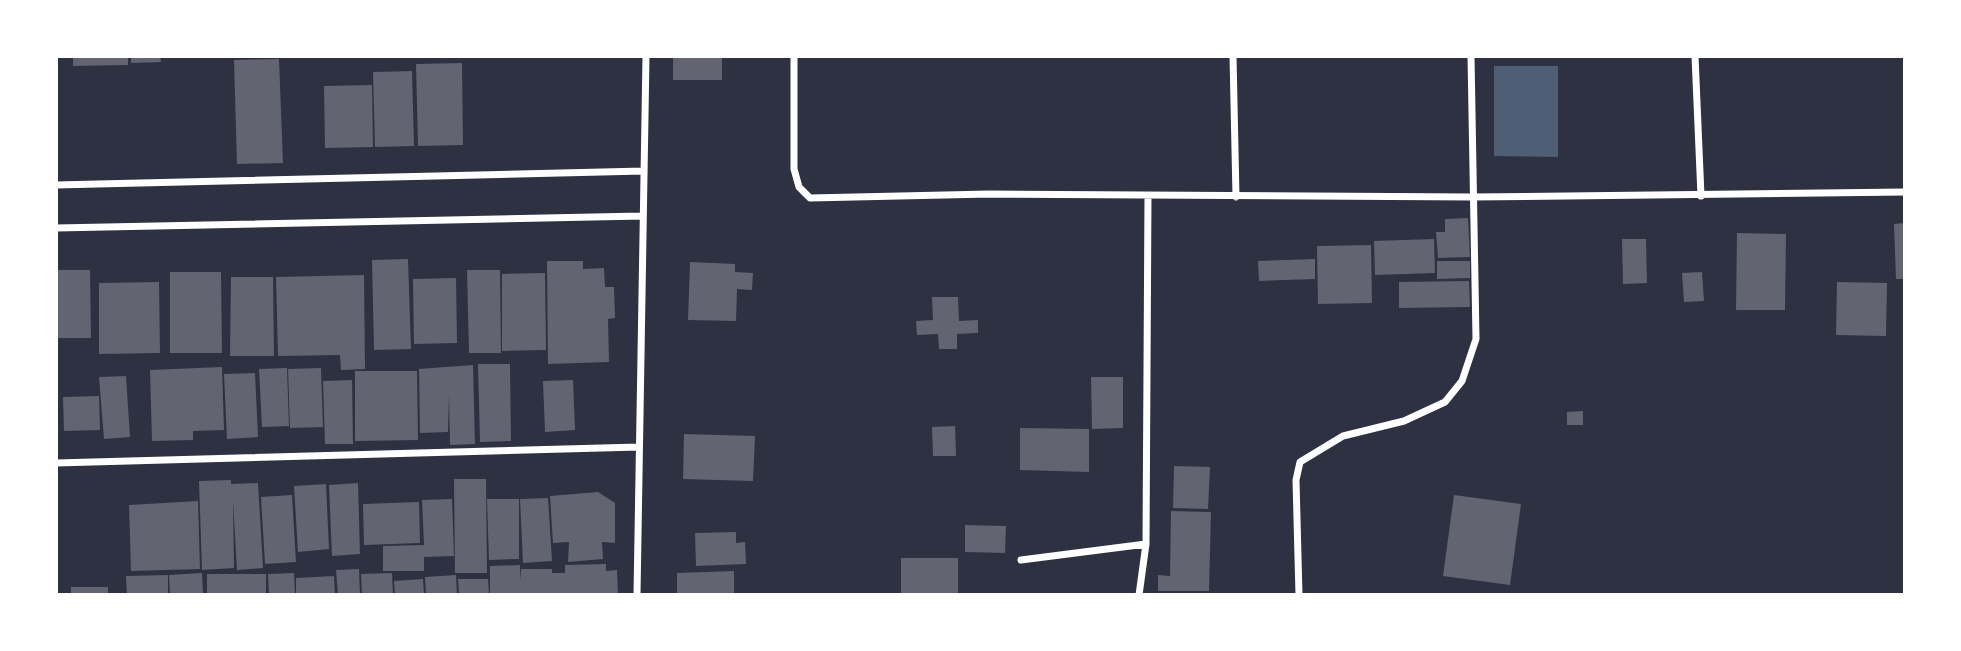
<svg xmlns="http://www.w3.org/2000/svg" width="1961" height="651" font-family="'DM Sans',sans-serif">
  <rect width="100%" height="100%" fill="#2d3142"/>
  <!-- water -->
  <path fill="#4f5d75" d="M 1494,66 L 1558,66 L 1558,157 L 1494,156 Z"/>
  <!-- building -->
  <path fill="#626471" d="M 73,56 L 128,56 L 128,65 L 73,66 Z
    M 131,56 L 160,56 L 161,62 L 131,63 Z
    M 673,56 L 722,56 L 722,80 L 673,80 Z
    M 279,59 L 283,163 L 237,164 L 234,60 Z
    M 462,63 L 463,145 L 418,146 L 416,64 Z
    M 412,71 L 414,146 L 375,147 L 373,72 Z
    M 372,85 L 373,147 L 325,148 L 324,86 Z
    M 1468,218 L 1470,257 L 1438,258 L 1436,232 L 1445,232 L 1445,219 Z
    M 1905,223 L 1905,279 L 1896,279 L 1894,224 Z
    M 1737,233 L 1786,234 L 1785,310 L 1736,310 Z
    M 1434,239 L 1435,273 L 1375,275 L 1374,241 Z
    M 1622,239 L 1646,239 L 1647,283 L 1623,284 Z
    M 1371,245 L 1372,303 L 1318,304 L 1317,246 Z
    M 408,259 L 411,349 L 374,350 L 372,260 Z
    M 1315,259 L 1315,279 L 1259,281 L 1258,261 Z
    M 547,261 L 583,261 L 583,269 L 604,268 L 605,287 L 614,287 L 615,318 L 608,319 L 609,362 L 548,364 Z
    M 1437,261 L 1470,261 L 1470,278 L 1437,279 Z
    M 690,262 L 735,264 L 735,272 L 753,273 L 752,290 L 737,289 L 736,321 L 688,320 Z
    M 56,270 L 90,270 L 91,338 L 56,338 Z
    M 467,270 L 500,270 L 501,353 L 469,353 Z
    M 170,272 L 221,272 L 222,353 L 170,353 Z
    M 1702,272 L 1704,301 L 1684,302 L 1682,273 Z
    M 545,273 L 546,350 L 502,351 L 502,274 Z
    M 364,275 L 365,369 L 341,370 L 340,355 L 278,356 L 276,277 Z
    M 231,277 L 273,277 L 274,356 L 230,356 Z
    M 456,278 L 457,343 L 414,344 L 413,279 Z
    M 1469,281 L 1470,307 L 1399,308 L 1399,282 Z
    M 159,282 L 160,353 L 99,354 L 99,283 Z
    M 1837,282 L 1887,283 L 1886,336 L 1836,335 Z
    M 932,297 L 958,297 L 959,321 L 978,320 L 978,333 L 957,334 L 957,349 L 939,349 L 938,334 L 917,335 L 916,321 L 933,320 Z
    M 478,364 L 510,364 L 511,441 L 480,442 Z
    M 473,365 L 475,444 L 450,445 L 449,395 L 448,432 L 420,433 L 419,369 Z
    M 222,367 L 224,430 L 193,431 L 193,440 L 152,441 L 150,370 Z
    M 287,368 L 289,426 L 262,427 L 259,369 Z
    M 321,368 L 323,427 L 290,428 L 288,369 Z
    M 355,371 L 417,371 L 418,440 L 355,441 Z
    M 255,373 L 258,437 L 227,439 L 224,374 Z
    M 126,376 L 130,437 L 104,439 L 99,377 Z
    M 1091,377 L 1123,377 L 1123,428 L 1092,429 Z
    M 352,380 L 353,444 L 325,444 L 323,381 Z
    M 573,380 L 575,430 L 545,432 L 543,381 Z
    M 99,396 L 100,430 L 64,431 L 63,397 Z
    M 1583,411 L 1583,425 L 1567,425 L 1567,412 Z
    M 955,426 L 956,456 L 933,456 L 932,427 Z
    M 1020,428 L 1089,429 L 1089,472 L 1020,470 Z
    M 684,434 L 755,436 L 753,481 L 683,479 Z
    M 1174,466 L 1210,467 L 1208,509 L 1173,508 Z
    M 454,479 L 486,479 L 487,573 L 455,573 Z
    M 231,480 L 231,484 L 258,483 L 263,568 L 237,570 L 233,500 L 234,568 L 202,570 L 199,481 Z
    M 358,483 L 360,554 L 332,556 L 329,485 Z
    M 326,484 L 329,549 L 298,552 L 294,486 Z
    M 598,492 L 615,503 L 615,543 L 602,542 L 603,559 L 568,562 L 569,542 L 553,543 L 550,496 Z
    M 292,495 L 296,562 L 265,564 L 261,497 Z
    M 1454,495 L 1521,504 L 1510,585 L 1443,576 Z
    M 548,498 L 552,561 L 523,563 L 520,499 Z
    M 452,499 L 454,556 L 424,557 L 424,571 L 383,571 L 383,546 L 424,545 L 422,500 Z
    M 487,499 L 519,499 L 519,559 L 489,560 Z
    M 198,501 L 200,569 L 131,571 L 129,505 Z
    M 419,502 L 420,543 L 364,545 L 363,504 Z
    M 1171,511 L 1211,512 L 1209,591 L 1158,591 L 1158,575 L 1170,576 Z
    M 965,525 L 1006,526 L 1005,553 L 965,552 Z
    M 736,532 L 736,543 L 745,542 L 746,564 L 696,566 L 695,533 Z
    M 901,558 L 958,558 L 958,595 L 901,595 Z
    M 606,564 L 606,571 L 617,570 L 618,595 L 490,595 L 490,566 L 520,565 L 520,581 L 521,569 L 552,569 L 552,573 L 565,573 L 565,565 Z
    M 359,569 L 360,595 L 338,595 L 336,570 Z
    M 734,571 L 734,595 L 677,593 L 677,573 Z
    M 202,573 L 203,595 L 170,595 L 169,575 Z
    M 294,573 L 295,595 L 269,595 L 268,574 Z
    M 392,573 L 393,595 L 362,595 L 361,574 Z
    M 207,574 L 266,574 L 266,595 L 207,595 Z
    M 168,575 L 168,595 L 127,595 L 126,576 Z
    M 456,575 L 457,595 L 426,595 L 425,577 Z
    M 334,576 L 335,595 L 296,595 L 296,578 Z
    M 423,579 L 424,595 L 395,595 L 394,581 Z
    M 458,579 L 488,579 L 489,595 L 459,595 Z
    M 71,587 L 108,587 L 108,595 L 71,595 Z"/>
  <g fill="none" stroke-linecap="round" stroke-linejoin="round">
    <!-- minor -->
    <path stroke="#fff" stroke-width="7" d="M 794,56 L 794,169 L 799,187 L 810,198 L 989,194 L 1472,197 L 1905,192
      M 1233,56 L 1236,197
      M 1695,56 L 1701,196
      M 56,185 L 644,171
      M 56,228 L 642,216
      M 56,463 L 639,447
      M 1021,560 L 1146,544
      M 637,595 L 646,56
      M 1139,595 L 1146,544 L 1148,196
      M 1299,595 L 1296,480 L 1300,462 L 1343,436 L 1404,421 L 1445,402 L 1462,381 L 1476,339 L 1471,56"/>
  </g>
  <!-- border -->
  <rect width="1961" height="651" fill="none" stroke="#ffffff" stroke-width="116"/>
</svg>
